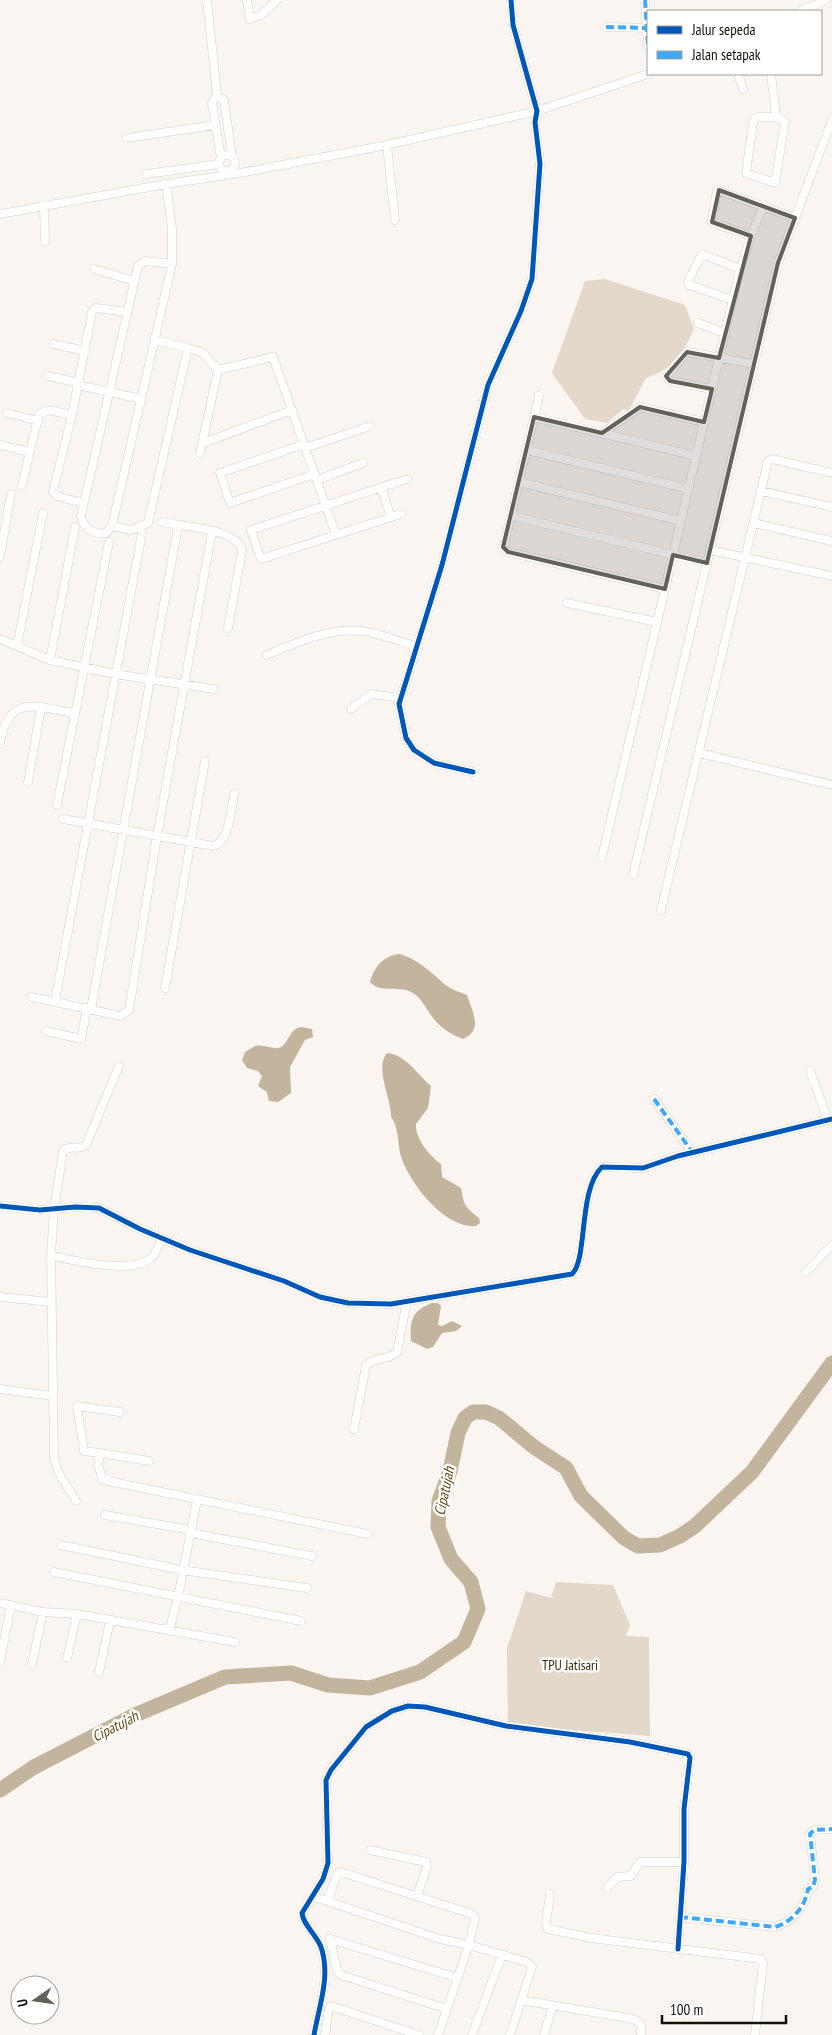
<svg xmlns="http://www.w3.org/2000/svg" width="832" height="2035" font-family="'PT Sans Narrow',sans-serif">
  <rect width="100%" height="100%" fill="#faf5f0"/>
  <!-- green -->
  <path fill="#e3d8c9" d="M 605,279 L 685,305 L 694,329 C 682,356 674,368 646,378 L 629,410 L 623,409 L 607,423 L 585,419 L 552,373 L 585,281 Z
    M 556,1582 L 613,1585 L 630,1625 L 626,1636 L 649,1637 L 650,1736 L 508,1725 L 507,1648 L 526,1591 L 551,1598 Z"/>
  <!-- water -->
  <path fill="#c3b49d" d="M 400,954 C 417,959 430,971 442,982 C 448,988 459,992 467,995 C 472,1011 484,1030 463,1039 C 452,1035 441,1028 434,1019 C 426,1010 422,997 411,992 C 398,985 381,994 370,982 C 374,967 384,955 400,954 Z
    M 301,1027 L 312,1029 L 313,1037 L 305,1040 L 290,1067 L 291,1093 L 278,1102 L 269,1101 L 267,1092 L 258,1086 L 262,1076 L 258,1071 L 247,1068 L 242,1060 L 245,1052 L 255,1046 C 263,1044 271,1049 279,1048 C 289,1045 288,1029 301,1027 Z
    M 387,1053 C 405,1054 418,1075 431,1086 L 428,1108 L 416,1124 C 415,1139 430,1156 441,1164 L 442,1177 L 461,1188 C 464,1206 465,1207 479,1218 L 480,1223 L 476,1226 C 444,1229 407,1180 400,1153 C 398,1142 398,1125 391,1117 C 392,1100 374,1068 387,1053 Z
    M 432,1303 L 438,1303 L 441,1306 L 438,1325 L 442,1326 L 452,1321 L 462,1326 L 456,1331 L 442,1333 L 433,1347 L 427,1349 L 411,1341 C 410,1321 411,1311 432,1303 Z"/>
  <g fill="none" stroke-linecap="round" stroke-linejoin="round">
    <!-- river -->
    <path stroke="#c3b49d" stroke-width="15" d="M 0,1790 L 34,1767 L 135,1715 L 225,1677 L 291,1673 L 328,1685 L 370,1688 L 420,1672 L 464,1642 L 478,1609 L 471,1582 L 451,1559 L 438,1527 L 439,1501 L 450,1471 L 458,1433 L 465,1418 L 473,1412 L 486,1412 L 499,1418 L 534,1447 L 566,1468 L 581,1496 L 624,1538 L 638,1546 L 660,1545 L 680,1536 L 695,1526 L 752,1472 L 832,1363"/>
    <!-- street casing -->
    <g stroke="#d5d0ca" stroke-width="9">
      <path id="street" d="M 207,0 L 217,95
        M 247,0 L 250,19 L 261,15 L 277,0
        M 645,0 L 648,45
        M 801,11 L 826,0
        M 606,27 L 647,28
        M 738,74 L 743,89
        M 771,74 L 776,117
        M 759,117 L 776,117 L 785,121 L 775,183 L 746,173 L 753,123 L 755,118 Z
        M 127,138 L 215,125
        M 387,145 L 395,220
        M219 163a8 8 0 1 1 16 0a8 8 0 1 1-16 0Z
        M 221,158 L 212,103 L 217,95 L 224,100 L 232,157
        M 146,174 L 219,164
        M 166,184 L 172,229 L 172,264 L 112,526 L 106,533 C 96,535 82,528 81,516 L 138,266 L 145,261 L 172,264
        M 44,205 L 45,241
        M 0,214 L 166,184 L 240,173 L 387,145 L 537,111 L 648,74
        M 751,236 L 712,222 L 717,190 L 795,218
        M 94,269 L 134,281
        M 733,300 L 689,285 L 688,281 L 702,254 L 740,269
        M 698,323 L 725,333
        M 54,344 L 85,351
        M 188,348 L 203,353 L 218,370 L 200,453
        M 218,370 L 273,357 L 336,535
        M 48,376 L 79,383
        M 78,385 L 141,399
        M 712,389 L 670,381 L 666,376 L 687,352 L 754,364
        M 539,396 L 503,549 L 508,552 L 665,589
        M 7,413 L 38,421
        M 534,417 L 696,456
        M 602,433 L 640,407 L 704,422
        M 203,443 L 292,410
        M 304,444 L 220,473 L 230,503 L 315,474
        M 0,445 L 30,452
        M 305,448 L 370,426
        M 527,450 L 689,489
        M 317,480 L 363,463
        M 519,482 L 681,521
        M 22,485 L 39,414 L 48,410 L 72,415
        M 381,487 L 391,517
        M 761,491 L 832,507
        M 83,503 L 56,496 L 53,491 L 72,415 L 92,312 L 96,308 L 127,312
        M 401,514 L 261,559 L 251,530 L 407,479
        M 512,516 L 707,563
        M 163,522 C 183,527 238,528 242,551 L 228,628
        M 754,523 L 832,541
        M 112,526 L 131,530 L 148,523 L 188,348 L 155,340
        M 710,550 L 832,576
        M 0,556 L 11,494
        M 567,603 L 657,622
        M 0,639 L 50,660 L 115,674 L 214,689
        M 17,646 L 43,513
        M 267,655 C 296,643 330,627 362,631 C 380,633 400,642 418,647
        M 50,660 L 75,527
        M 351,709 L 371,694 L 401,698
        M 0,743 C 9,693 36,707 74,713
        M 699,753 L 832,785
        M 473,772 L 434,763 L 414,750 L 406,738 L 399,704 L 442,565 L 488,385 L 521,311 L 532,279 L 540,164 L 535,122 L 537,111 L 513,25 L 511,0
        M 28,782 L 41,708
        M 57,805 L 109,542
        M 63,819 L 213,846 C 230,842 231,809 234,794
        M 602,857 L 740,269 L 751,236 L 764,205
        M 633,875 L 778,263 L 832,120
        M 661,910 L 768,461 L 772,459 L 832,473
        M 165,988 L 205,761
        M 32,997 L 120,1016 L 129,1010 L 157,836 L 212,531
        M 55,1001 L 142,533
        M 91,1009 L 178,526
        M 46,1031 L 81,1039 L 87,1008
        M 810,1071 L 828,1120
        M 654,1099 L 693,1153
        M 0,1206 L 40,1210 L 75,1207 L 99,1208 L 140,1229 L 190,1250 L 284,1281 L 320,1297 L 348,1303 L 391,1304 L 572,1274 C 588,1259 578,1189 602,1167 L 643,1168 L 678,1156 L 832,1119
        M 51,1255 C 73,1261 131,1274 150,1259 C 156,1254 159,1245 162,1239
        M 806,1272 L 832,1245
        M 0,1297 L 51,1302
        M 0,1389 L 52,1396
        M 120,1412 L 77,1406 L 84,1451 L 100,1453 L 98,1465 L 103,1480 L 368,1534
        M 354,1429 L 366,1366 C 373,1356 388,1361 397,1352 L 407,1301
        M 100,1453 L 149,1461
        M 76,1501 L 58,1472 L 54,1457 L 51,1255 L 54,1210 L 63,1151 C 70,1144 79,1151 86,1145 L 119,1066
        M 105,1515 L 185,1529 L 190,1533 L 312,1556
        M 61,1545 L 182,1570 L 307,1588
        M 54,1572 L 301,1621
        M 0,1603 L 43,1612 L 77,1614 L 235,1642
        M 169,1631 L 178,1597 L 197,1500
        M 67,1658 L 77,1614
        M 0,1662 L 11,1605
        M 32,1664 L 43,1612
        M 99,1672 L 110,1621
        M 370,1850 L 426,1862 L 427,1867 L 417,1896
        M 607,1888 L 617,1877 L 631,1876 L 640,1862 L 684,1862
        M 550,1894 L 546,1923 L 548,1929 L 591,1938 L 761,1959 L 763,1963 L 755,2035
        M 318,1898 L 440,1939 L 469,1945 L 475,1919 L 472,1914 L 341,1872 L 337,1874 L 327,1901
        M 680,1917 L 775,1927 C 793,1921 805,1907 808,1889 L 813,1887 L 815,1880 L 810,1834 L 814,1830 L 832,1829
        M 521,2000 L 634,2019 L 641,2024 L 641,2035
        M 447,2009 L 341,1975 L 337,1970 L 330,1939 L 458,1978
        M 314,2035 C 319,2006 331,1976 321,1947 C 316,1934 303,1925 302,1913 L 323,1879 L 328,1863 L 326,1780 L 331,1770 L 366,1727 L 392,1711 L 408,1706 L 425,1707 L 506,1726 L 630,1742 L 688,1754 L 690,1758 L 684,1809 L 684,1862 L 678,1949
        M 325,2035 L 329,2009 L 331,2006 L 419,2035
        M 438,2035 L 469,1945 L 527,1962 L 532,1967 L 510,2035
        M 472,2035 L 502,1955
        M 544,2035 L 553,2005"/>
    </g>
    <!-- street -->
    <use href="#street" stroke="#fefefd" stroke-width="8"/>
    <!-- quiet -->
    <path stroke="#3fa9f5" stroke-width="4" stroke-dasharray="8 4" stroke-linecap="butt" d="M 645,0 L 648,45
      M 606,27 L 647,28
      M 654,1099 L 693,1153
      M 680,1917 L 775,1927 C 793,1921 805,1907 808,1889 L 813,1887 L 815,1880 L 810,1834 L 814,1830 L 832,1829"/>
    <!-- cycleway casing -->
    <g stroke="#fff" stroke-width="8">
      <path id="cycleway" d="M 473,772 L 434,763 L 414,750 L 406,738 L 399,704 L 442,565 L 488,385 L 521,311 L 532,279 L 540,164 L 535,122 L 537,111 L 513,25 L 511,0
        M 0,1206 L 40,1210 L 75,1207 L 99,1208 L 140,1229 L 190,1250 L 284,1281 L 320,1297 L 348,1303 L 391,1304 L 572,1274 C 588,1259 578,1189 602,1167 L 643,1168 L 678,1156 L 832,1119
        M 314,2035 C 319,2006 331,1976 321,1947 C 316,1934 303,1925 302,1913 L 323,1879 L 328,1863 L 326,1780 L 331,1770 L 366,1727 L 392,1711 L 408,1706 L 425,1707 L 506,1726 L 630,1742 L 688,1754 L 690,1758 L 684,1809 L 684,1862 L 678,1949"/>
    </g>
    <!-- cycleway -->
    <use href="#cycleway" stroke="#0057b8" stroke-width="5"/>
  </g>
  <!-- marked area -->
  <path fill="#64605a" fill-opacity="0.2" stroke="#64605a" stroke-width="4" stroke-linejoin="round" d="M 719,190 L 795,218 L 778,263 L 707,563 L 673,555 L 665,589 L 508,552 L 503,547 L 534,417 L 602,433 L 640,407 L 704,422 L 712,389 L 670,381 L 666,376 L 687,352 L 719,358 L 751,236 L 712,222 Z"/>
  <g text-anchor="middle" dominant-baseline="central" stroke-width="5" stroke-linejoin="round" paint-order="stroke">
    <!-- park labels -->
    <g font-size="14" fill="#3b2500" stroke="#fff">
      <text x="570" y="1665">TPU Jatisari</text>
    </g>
    <!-- water labels -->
    <g font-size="15" font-style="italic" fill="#654713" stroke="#fff">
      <text transform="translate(444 1491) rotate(-78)">Cipatujah</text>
      <text transform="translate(115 1726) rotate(-27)">Cipatujah</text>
    </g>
  </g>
  <!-- legend -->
  <rect x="647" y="10" width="175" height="65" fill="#ffffff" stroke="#a19f9d"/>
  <rect x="657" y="26" width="25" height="8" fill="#0057b8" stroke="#a19f9d"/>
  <text x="692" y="35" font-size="15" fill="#14100a">Jalur sepeda</text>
  <rect x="657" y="51" width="25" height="8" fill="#3fa9f5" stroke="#a19f9d"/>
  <text x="692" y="60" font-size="15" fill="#14100a">Jalan setapak</text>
  <!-- north arrow -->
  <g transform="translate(35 2000) rotate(257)"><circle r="24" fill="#ffffff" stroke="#a19f9d"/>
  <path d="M0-4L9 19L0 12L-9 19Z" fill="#64605a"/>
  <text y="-8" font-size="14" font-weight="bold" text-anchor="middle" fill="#14100a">U</text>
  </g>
  <!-- scale -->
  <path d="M662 2015v8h124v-8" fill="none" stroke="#14100a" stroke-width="2.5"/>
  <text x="670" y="2015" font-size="15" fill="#14100a" stroke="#ffffff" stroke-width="4" paint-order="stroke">100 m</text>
</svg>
